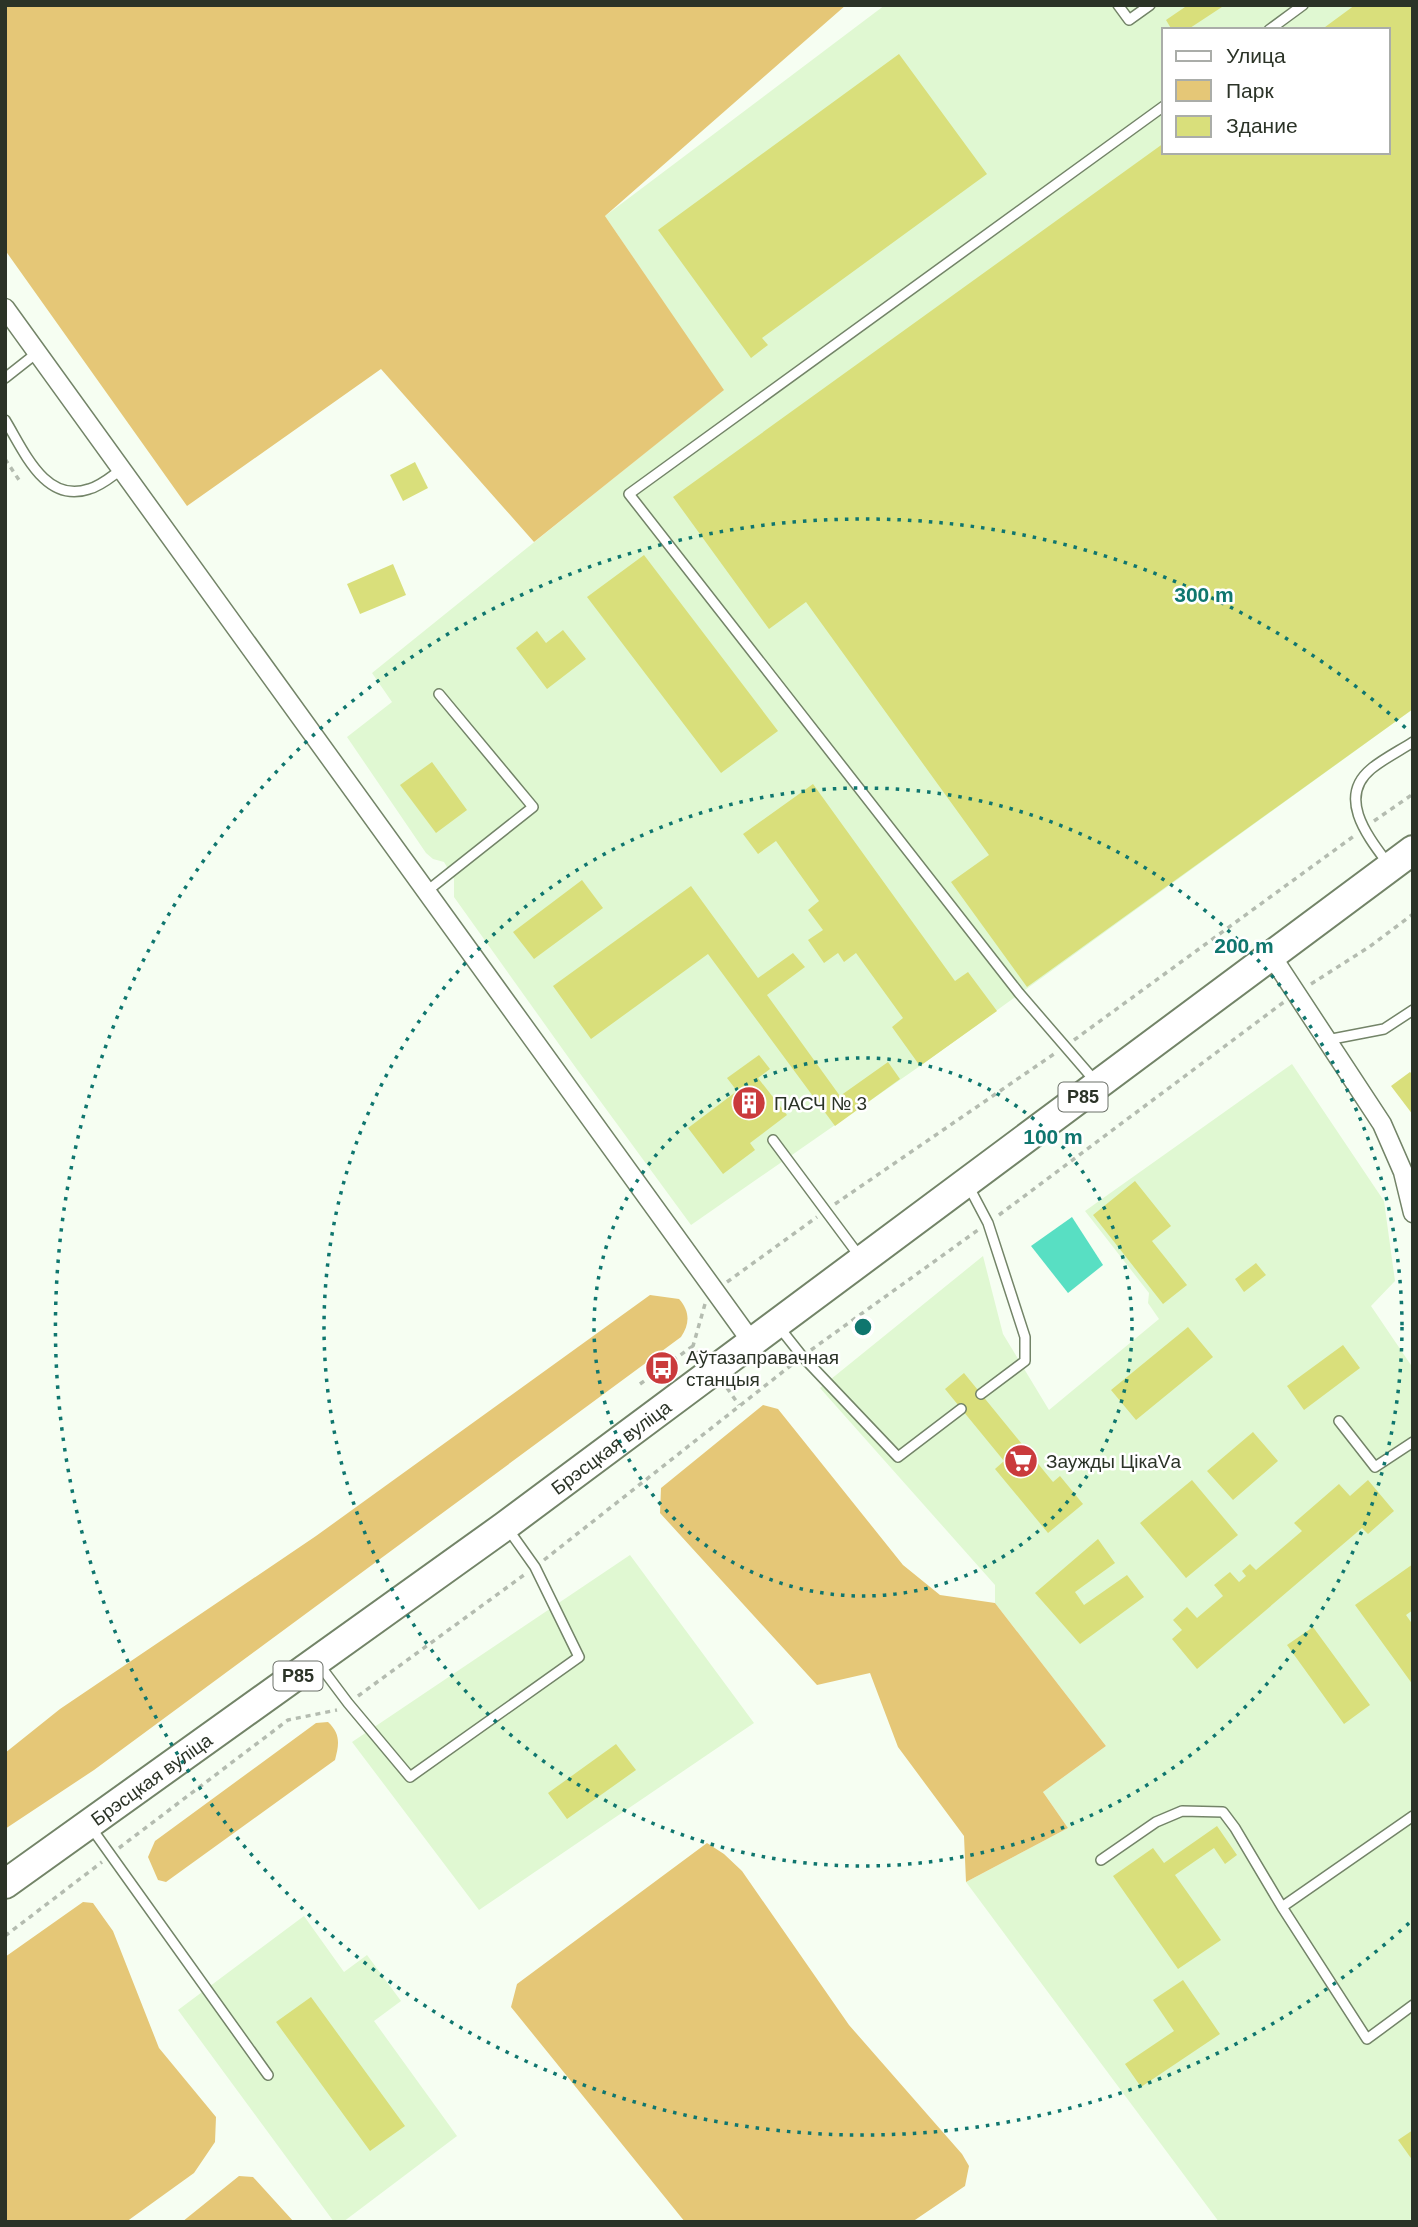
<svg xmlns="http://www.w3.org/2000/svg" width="1418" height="2227" font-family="Arial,sans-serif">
  <rect width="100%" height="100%" fill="#f6fef2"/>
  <!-- built -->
  <path fill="#e0f8d2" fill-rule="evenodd" d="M 885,5 L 1413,5 L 1413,709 L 920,1066 L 691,1225 L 576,1068 L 454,897 L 454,879 L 444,862 L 433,859 L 426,853 L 347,737 L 392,702 L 372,673 L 723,390 L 605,216 ZM 1164,30 L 1388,30 L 1388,152 L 1164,152 Z
    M 1292,1064 L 1384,1201 L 1395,1281 L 1371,1306 L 1413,1368 L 1413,2222 L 1219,2222 L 966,1882 L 1068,1828 L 1043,1792 L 1106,1746 L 995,1603 L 995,1585 L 820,1388 L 983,1256 L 1003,1334 L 1049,1410 L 1159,1319 L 1148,1303 L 1149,1293 L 1085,1211 Z
    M 630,1555 L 754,1723 L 479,1910 L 352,1742 Z
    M 304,1916 L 344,1972 L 367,1955 L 401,2001 L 374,2021 L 457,2136 L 343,2222 L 334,2222 L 178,2010 Z"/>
  <!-- green -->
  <path fill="#e5c777" d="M 5,5 L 846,5 L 605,216 L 724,390 L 534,542 L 381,369 L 187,506 L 5,250 Z
    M 650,1295 L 679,1299 C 690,1311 690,1324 681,1337 L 94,1770 L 5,1829 L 5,1753 L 60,1709 L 316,1536 Z
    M 763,1405 L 778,1409 L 903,1565 L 940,1595 L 995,1603 L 1106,1746 L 1043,1792 L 1068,1828 L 966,1882 L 964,1836 L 898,1747 L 870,1673 L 817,1685 L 660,1513 L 661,1488 Z
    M 328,1722 C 341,1734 339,1745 335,1760 L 166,1882 L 158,1880 L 148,1857 L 155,1841 L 316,1723 Z
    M 707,1843 L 724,1854 L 742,1871 L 849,2025 L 962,2154 L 969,2166 L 965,2186 L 912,2222 L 685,2222 L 511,2007 L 517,1984 Z
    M 83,1902 L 93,1903 L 113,1931 L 159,2048 L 216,2117 L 215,2142 L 194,2173 L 126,2222 L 5,2222 L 5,1957 Z
    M 239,2176 L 253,2177 L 294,2222 L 182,2222 Z"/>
  <!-- water -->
  <path fill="#58dfc3" d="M 1072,1217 L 1103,1265 L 1068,1293 L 1031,1246 Z"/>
  <!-- building -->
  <path fill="#d9df7b" d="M 1184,5 L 1225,5 L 1187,30 L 1172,30 L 1166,20 L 1185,7 Z
    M 1355,5 L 1413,5 L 1413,709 L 1027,987 L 951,882 L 989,855 L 806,602 L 769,629 L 673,497 L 1164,143 L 1164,152 L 1388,152 L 1388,30 L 1321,30 Z
    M 899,54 L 987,174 L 762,338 L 768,345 L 751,358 L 658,230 Z
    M 415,462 L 428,488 L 403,501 L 390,475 Z
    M 644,555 L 778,731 L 721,773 L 587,597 Z
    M 393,564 L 406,595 L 360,614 L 347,584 Z
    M 563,630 L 586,659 L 547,689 L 516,648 L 537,631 L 546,643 Z
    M 432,762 L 467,810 L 436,833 L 400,785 Z
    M 813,784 L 955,981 L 968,972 L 997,1011 L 920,1066 L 892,1027 L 903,1018 L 856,953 L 844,962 L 838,953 L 824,963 L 808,940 L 823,930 L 808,910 L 819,901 L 776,841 L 758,854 L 743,834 Z
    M 582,880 L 603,908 L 534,959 L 513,932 Z
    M 691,886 L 758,978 L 793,953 L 805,967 L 767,995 L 840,1096 L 888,1062 L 900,1079 L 835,1126 L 708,954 L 591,1039 L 553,986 Z
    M 759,1055 L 770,1069 L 758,1078 L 787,1115 L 750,1143 L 755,1150 L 723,1174 L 688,1128 L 737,1091 L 727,1078 Z
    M 1410,1072 L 1413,1075 L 1413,1115 L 1391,1086 Z
    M 1135,1181 L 1171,1226 L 1152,1241 L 1187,1285 L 1163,1304 L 1093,1215 Z
    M 1256,1263 L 1266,1275 L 1244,1292 L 1235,1279 Z
    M 1188,1327 L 1213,1357 L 1136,1420 L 1111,1390 Z
    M 1343,1345 L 1360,1368 L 1304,1410 L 1287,1386 Z
    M 964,1373 L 1053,1482 L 1060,1476 L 1083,1504 L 1048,1533 L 995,1469 L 1004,1461 L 945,1389 Z
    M 1253,1432 L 1278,1461 L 1233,1500 L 1207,1471 Z
    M 1192,1480 L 1238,1535 L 1186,1578 L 1140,1523 Z
    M 1368,1480 L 1394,1511 L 1368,1534 L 1362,1528 L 1197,1669 L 1172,1639 L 1182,1630 L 1173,1620 L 1187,1607 L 1197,1618 L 1223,1596 L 1214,1585 L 1230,1572 L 1239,1582 L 1246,1576 L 1242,1571 L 1250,1564 L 1256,1570 L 1302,1531 L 1294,1523 L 1339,1484 L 1350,1496 Z
    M 1098,1539 L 1115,1563 L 1075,1592 L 1084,1605 L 1127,1575 L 1144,1597 L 1080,1644 L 1035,1593 Z
    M 1413,1564 L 1413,1610 L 1406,1615 L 1413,1625 L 1413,1685 L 1355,1605 Z
    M 1313,1627 L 1370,1705 L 1344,1724 L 1287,1645 Z
    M 616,1744 L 636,1770 L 567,1819 L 548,1793 Z
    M 1217,1826 L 1237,1855 L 1225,1864 L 1214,1848 L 1175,1875 L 1221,1940 L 1178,1969 L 1113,1876 L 1153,1848 L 1164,1863 Z
    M 1183,1980 L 1220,2034 L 1141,2087 L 1125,2064 L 1174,2031 L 1153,2000 Z
    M 311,1997 L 405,2126 L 370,2151 L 276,2022 Z
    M 1413,2130 L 1413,2161 L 1398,2140 Z"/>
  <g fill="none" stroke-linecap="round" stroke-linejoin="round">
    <!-- lane casing -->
    <g stroke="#738468" stroke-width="12">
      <path id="lane" d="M 1118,5 L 1129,20 L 1150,5
        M 1269,30 L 1303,5
        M 5,378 L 38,352
        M 5,420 C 24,451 45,504 89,489 C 101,486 112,476 122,469
        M 1389,865 C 1369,838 1336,798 1371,769 C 1383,759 1399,751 1413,742
        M 427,891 L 533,807 L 439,694
        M 1327,1040 L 1384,1029 L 1413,1010
        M 1095,1081 L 1019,993 L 629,494 L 1164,106
        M 773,1140 L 860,1257
        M 969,1187 L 988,1223 L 1025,1337 L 1025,1361 L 981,1394
        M 779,1327 L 802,1356 L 898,1457 L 961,1409
        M 1339,1421 L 1375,1467 L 1413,1442
        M 318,1663 L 348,1703 L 410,1777 L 579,1657 L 535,1567 L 508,1529
        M 90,1826 L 268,2075
        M 1101,1860 L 1156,1822 L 1182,1811 L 1223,1812 L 1235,1828 L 1282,1907 L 1367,2039 L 1413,2005
        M 1282,1907 L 1413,1816"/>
    </g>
    <!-- street casing -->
    <g stroke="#738468" stroke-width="21">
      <path id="street" d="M 5,308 L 751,1341
        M 1271,955 L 1382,1124 L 1403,1172 L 1413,1213"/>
    </g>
    <!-- primary casing -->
    <g stroke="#738468" stroke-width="32">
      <g id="primary">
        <path id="s1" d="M 5,1884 L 505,1526 L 1413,850"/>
      </g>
    </g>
    <!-- path -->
    <path stroke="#b4bcb0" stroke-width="3.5" stroke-dasharray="5 5" stroke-linecap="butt" d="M 5,459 L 21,483
      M 1374,821 L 1413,794
      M 1311,984 L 1369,947 L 1413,914
      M 1074,1040 L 1354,836
      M 835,1204 L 1054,1054
      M 999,1215 L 1284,1002
      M 727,1282 L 817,1217
      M 811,1350 L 978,1230
      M 700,1355 L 693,1346 L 705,1304
      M 640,1384 L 693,1346
      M 727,1388 L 739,1405
      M 544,1560 L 794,1363
      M 358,1696 L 524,1575
      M 119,1848 L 288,1720 L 337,1710
      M 5,1936 L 102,1862"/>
    <!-- lane -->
    <use href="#lane" stroke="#fff" stroke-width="9"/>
    <!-- street -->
    <use href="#street" stroke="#fff" stroke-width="18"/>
    <!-- primary -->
    <use href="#primary" stroke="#fff" stroke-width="28"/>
  </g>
  <!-- distance rings -->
  <g fill="none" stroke="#0f766e" stroke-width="3.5" stroke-dasharray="3.5 7">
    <circle cx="863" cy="1327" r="269"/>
    <circle cx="863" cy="1327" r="539"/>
    <path d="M1409 1923A808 808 0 1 1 1409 731"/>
  </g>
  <!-- icons -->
  <defs>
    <g id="building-disc" transform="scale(1.75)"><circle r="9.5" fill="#ca3b3c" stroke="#fff"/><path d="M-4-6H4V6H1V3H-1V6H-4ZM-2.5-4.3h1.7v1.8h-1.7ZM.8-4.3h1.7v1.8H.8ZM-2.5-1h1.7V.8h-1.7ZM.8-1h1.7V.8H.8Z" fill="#fff"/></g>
    <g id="bus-disc" transform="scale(1.75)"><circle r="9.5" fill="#ca3b3c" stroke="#fff"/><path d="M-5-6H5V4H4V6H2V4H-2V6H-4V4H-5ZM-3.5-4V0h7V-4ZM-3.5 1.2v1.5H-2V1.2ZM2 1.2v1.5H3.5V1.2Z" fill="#fff"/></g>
    <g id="supermarket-disc" transform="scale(1.75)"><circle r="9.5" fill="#ca3b3c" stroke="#fff"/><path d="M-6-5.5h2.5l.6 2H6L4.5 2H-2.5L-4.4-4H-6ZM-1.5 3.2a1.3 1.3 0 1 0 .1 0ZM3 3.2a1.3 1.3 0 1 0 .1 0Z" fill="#fff"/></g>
  </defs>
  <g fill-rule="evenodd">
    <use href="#building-disc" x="749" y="1103"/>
    <use href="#bus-disc" x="662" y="1368"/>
    <use href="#supermarket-disc" x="1021" y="1461"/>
  </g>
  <g text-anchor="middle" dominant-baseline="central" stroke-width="5" stroke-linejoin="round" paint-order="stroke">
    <!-- shield labels -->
    <g fill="#fff" stroke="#6b7068" stroke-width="2">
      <rect x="1058.5" y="1082.5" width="49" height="29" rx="5"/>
      <rect x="273.5" y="1661.5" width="49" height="29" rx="5"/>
    </g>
    <g font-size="18" font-weight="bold" fill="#2b3327">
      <text x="1083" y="1097">Р85</text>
      <text x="298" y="1676">Р85</text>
    </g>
    <!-- poi labels -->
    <g font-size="19" fill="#2b3327" stroke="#fff" text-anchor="start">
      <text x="774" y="1103">ПАСЧ № 3</text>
      <text x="686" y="1357">Аўтазаправачная<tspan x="686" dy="22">станцыя</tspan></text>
      <text x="1046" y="1461">Заужды ЦікаVа</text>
    </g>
    <!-- street labels -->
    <g font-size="19" fill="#2b3327" stroke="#fff">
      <text stroke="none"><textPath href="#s1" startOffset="747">Брэсцкая вуліца</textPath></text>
      <text stroke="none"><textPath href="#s1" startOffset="180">Брэсцкая вуліца</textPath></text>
    </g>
  </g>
  <circle cx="863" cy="1327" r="10" fill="#0f766e" stroke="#fff" stroke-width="3.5"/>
  <g font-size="21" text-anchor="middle" font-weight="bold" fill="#0f766e" stroke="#fff" stroke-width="5" stroke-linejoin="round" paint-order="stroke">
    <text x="1204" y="602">300 m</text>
    <text x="1244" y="953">200 m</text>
    <text x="1053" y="1144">100 m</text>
  </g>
  <!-- border -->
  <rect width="1418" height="2227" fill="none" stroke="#2b3327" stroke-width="14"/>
  <!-- legend -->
  <rect x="1162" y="28" width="228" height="126" fill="#ffffff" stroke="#aaada9" stroke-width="2"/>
  <rect x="1176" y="51" width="35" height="10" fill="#ffffff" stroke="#aaada9" stroke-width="2"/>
  <text x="1226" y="63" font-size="21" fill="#2b3327">Улица</text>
  <rect x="1176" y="80" width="35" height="21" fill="#e5c777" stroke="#aaada9" stroke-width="2"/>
  <text x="1226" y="98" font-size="21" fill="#2b3327">Парк</text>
  <rect x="1176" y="116" width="35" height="21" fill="#d9df7b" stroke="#aaada9" stroke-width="2"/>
  <text x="1226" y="133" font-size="21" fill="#2b3327">Здание</text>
</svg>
